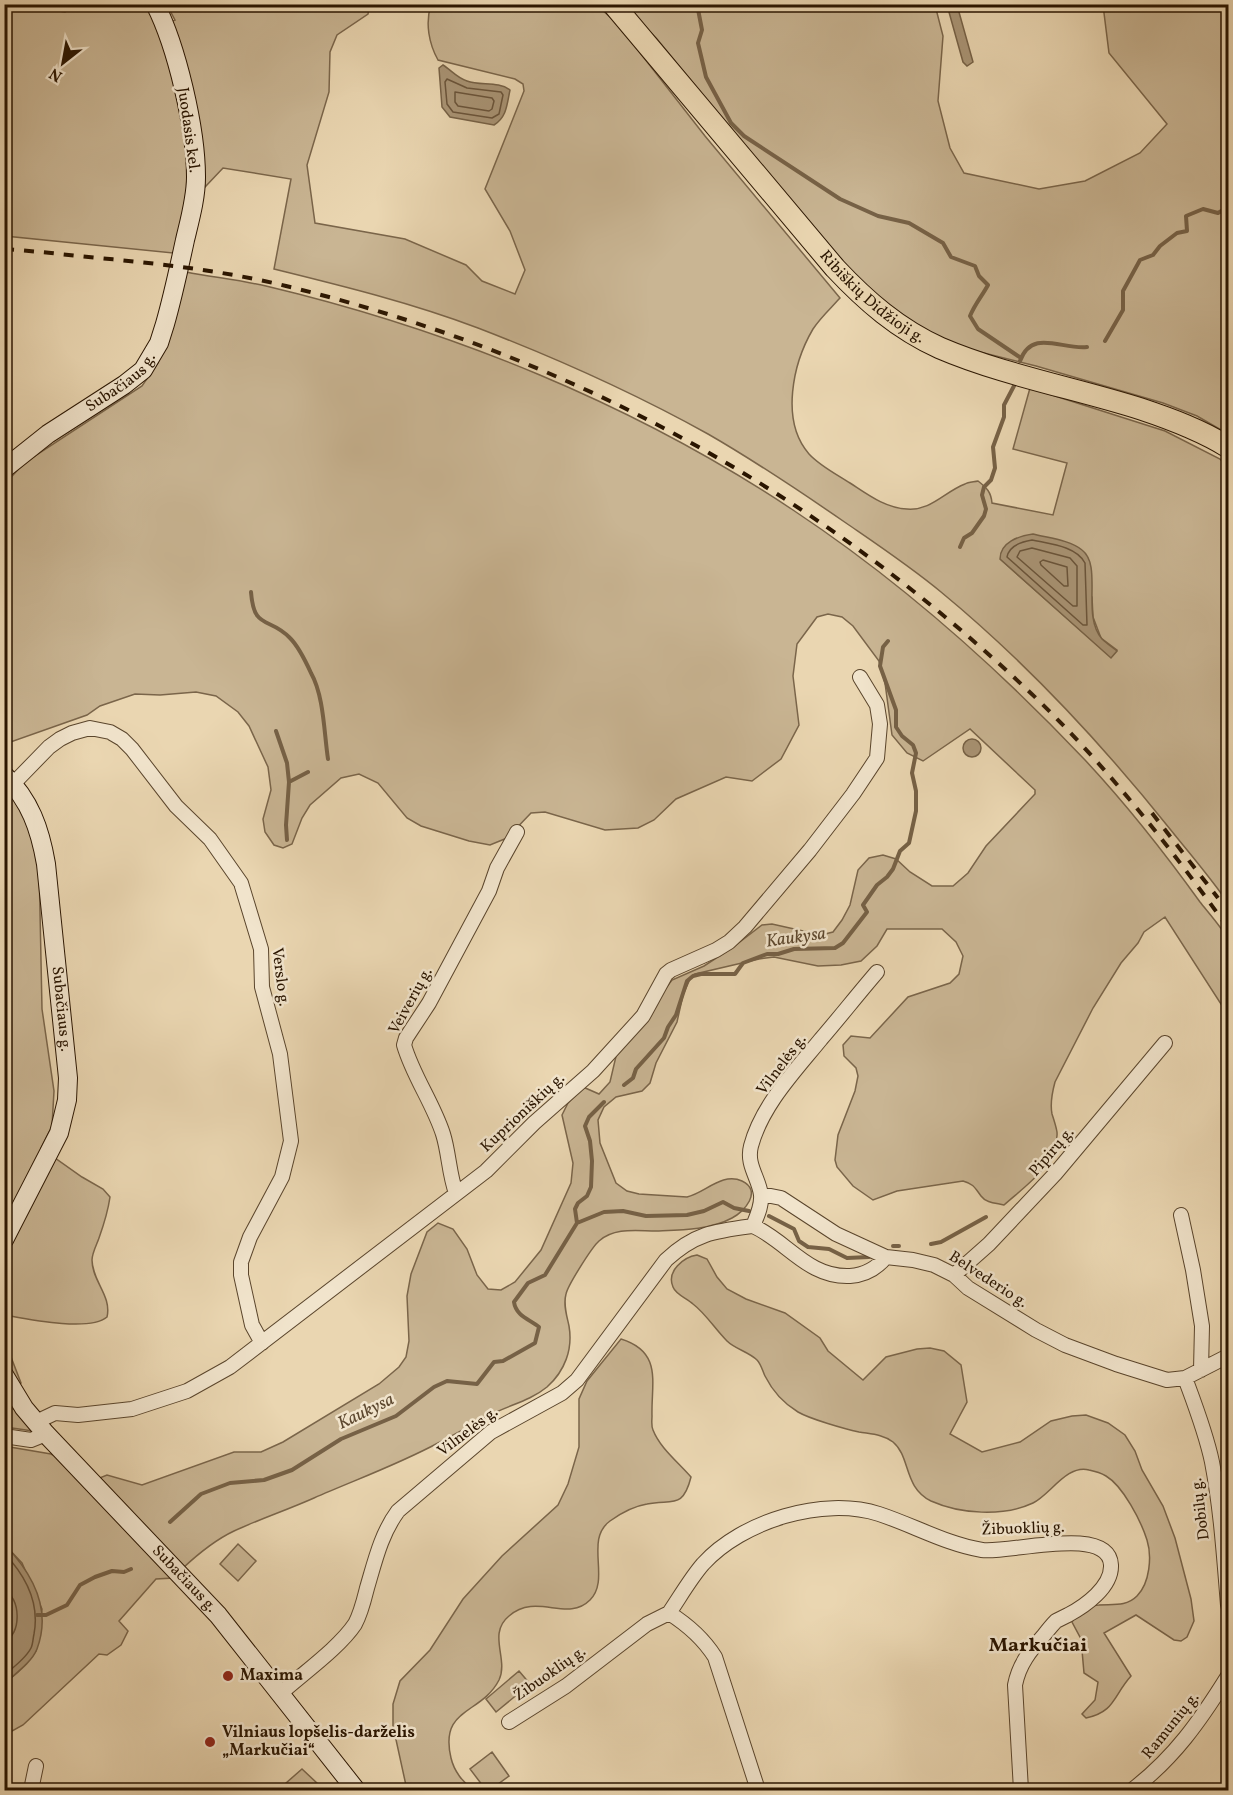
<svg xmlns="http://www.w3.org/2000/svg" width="1233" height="1795" font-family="Vollkorn,serif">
  <rect width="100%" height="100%" fill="#ead6b1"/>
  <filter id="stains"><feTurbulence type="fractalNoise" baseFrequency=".00333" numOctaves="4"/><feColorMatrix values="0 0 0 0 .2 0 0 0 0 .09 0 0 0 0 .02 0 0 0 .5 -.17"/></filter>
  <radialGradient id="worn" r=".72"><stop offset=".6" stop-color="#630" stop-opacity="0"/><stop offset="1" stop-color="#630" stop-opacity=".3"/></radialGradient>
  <!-- green -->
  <path fill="#c9b593" stroke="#7a654a" stroke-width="1.5" fill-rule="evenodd" d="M 4,5 L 43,5 L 47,9 L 65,12 L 77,5 L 148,5 L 158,26 L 175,20 L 167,5 L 370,5 L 368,14 L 337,35 L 330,52 L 329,92 L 307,165 L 315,223 L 405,239 L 466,265 L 482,281 L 515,294 L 525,270 L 510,231 L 485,189 L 524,91 L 523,84 L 515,79 L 438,60 C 429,44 425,23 431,5 L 594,5 L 602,10 L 616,22 L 705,136 L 840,298 C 831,308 820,318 813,329 C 793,363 780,421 809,454 C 820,466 836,474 850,483 C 867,494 885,508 907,509 C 931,511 944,492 965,484 C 968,482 974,482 978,481 C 987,488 991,492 992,503 L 1053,515 L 1067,463 L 1013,449 L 1030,388 L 1165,431 L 1220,459 L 1228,468 L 1228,903 C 1210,877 1190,854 1170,829 C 1102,744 1026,662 941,592 C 911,567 878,545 846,523 C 801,492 755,461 708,434 C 634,393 556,358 478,328 C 412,303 343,286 274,269 L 291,179 L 223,168 L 189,204 L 173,253 L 5,236 ZM 1000,559 L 1092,597 L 1093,617 L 1101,638 L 1117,650 L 1111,657 Z
    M 624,5 L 935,5 L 943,36 L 938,101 L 950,148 L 964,173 L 1039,189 L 1085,181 L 1140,153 L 1167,124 L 1109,53 L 1103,5 L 1228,5 L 1228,434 L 1197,416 L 1163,403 L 1036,366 L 968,349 L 926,332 L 897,314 L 860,282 L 766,172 L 657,39 Z
    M 186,272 C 212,277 239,280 266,286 C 451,330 634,404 793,510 C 900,581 997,667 1085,760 C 1127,805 1164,852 1200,902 C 1207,911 1225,931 1228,940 C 1232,950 1228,1001 1228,1015 L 1165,917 L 1144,932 L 1138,943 L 1121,963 L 1093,1008 L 1055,1082 C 1052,1093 1050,1104 1052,1114 C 1054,1120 1056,1126 1057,1132 C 1059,1164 1025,1186 1004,1205 C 996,1203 986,1203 981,1196 C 975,1188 974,1184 963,1181 L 897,1191 L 873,1200 L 853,1186 L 837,1167 L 835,1160 L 838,1135 L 855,1091 L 858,1076 L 856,1068 L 844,1056 L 843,1045 L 851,1036 L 870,1038 L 908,997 L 950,983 L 959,974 L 963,956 L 956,942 L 942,929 L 887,929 L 877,946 L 861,961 L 841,965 L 818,966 L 774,957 L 759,959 L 695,974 L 690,979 L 683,995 L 677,1022 L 656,1063 L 650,1083 L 642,1091 L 616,1097 L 604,1107 L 598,1120 L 600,1143 L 616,1183 L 627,1191 L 639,1194 L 687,1197 C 705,1193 722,1172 742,1181 C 763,1191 744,1212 732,1218 C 710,1230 680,1230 656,1231 C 637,1231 615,1227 599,1241 C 592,1247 568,1285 566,1294 C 563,1305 567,1316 569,1326 C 573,1349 565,1371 547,1387 C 530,1401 509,1405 490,1415 C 473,1424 456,1434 438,1443 C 399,1464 355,1480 314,1498 C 287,1510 260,1519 234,1531 C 215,1540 198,1554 183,1568 L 97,1479 L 107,1475 L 142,1485 L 234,1452 L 261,1452 L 283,1442 L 379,1384 L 399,1367 L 406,1357 L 409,1341 L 407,1296 L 411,1274 L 427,1232 L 438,1223 L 453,1229 L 467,1249 L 477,1275 L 488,1289 L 501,1290 L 515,1282 L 541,1250 L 571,1183 L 573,1163 L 562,1115 L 568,1103 L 583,1087 L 599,1094 L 610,1082 L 617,1052 L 672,980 L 704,966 L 732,948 L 762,925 L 772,924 L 821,935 L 833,932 L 842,920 L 850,905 L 858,870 L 869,858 L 883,855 L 896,859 L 910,872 L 932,886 L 953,886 L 968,873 L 986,846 L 1035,794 L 1035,790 L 970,729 L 923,761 L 907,753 L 892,735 L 885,683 L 879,661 L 853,626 L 842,617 L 828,614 L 817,617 L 797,644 L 793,676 L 799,725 L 781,759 L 752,781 L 726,777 L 676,799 L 654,820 L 638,828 L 605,830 L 545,812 L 531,813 L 507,838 L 490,845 L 469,841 L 421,826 L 407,818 L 378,783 L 359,774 L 341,778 L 310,805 L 302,818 L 292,844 L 283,848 L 274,845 L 265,832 L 263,819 L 271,790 L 268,767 L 249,726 L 238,712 L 216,696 L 196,692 L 160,695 L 135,694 L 100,706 L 87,715 L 5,744 L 4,485 L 24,463 L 142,386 L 158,363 Z
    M 4,784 L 24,812 L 39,863 L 42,1009 L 54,1091 L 52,1126 L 41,1148 L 82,1177 L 103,1189 L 110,1197 C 108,1211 104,1224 99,1238 C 97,1244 92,1253 92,1260 C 92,1281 112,1296 107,1317 C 89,1332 27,1319 5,1315 Z
    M 697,1255 L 707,1259 L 717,1277 L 727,1289 L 746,1299 L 785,1313 L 820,1338 L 828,1351 L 863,1380 L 886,1357 L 917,1349 L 930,1348 L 944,1351 L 961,1365 L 967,1402 L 950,1434 L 982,1452 L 1020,1442 L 1051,1421 L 1072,1416 L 1086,1415 L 1108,1423 L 1125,1435 L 1135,1451 L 1142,1470 L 1163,1506 L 1175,1538 L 1191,1599 L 1194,1621 L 1187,1637 L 1181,1641 L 1174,1640 L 1136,1615 L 1104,1633 L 1131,1676 C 1113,1696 1115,1712 1086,1718 L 1082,1714 L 1095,1700 L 1098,1682 L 1084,1673 L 1081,1639 L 1072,1622 L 1078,1612 C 1085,1609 1092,1605 1099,1605 C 1113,1604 1126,1607 1137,1596 C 1150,1583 1152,1556 1147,1540 C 1141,1521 1123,1486 1106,1476 C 1101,1473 1094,1471 1089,1470 C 1067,1464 1050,1495 1033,1503 C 1003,1517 960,1514 931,1501 C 903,1487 911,1457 893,1442 C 883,1434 870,1434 859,1432 C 845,1429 810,1419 798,1412 C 783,1403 773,1392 765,1376 C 763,1372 761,1364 757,1360 C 749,1352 735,1349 727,1341 C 715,1329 706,1314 693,1304 C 687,1298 676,1295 673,1287 C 666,1271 684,1257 697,1255 Z
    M 4,1329 L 6,1344 L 21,1383 L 16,1384 L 5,1355 Z
    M 621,1339 C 663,1352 651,1383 652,1416 C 652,1420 651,1426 653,1430 C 660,1448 678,1462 691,1477 C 683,1509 673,1499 647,1504 C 635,1506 621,1513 610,1521 C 584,1540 611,1579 590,1600 C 567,1623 537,1592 509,1616 C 487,1634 509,1659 499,1680 C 481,1715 439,1707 451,1758 C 454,1771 463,1783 474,1790 L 407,1790 L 393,1726 L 393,1704 L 400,1681 L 430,1650 L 463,1599 L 502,1556 L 558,1505 L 568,1484 L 579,1447 L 579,1399 L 587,1381 Z
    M 5,1406 L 17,1410 L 33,1431 L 5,1427 Z
    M 4,1446 L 51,1454 L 55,1456 L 173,1578 L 156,1579 L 119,1621 L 128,1631 L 121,1645 L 107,1655 L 99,1654 L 23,1725 L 5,1735 L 5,1683 L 18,1672 L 36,1651 L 42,1609 L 22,1563 L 5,1545 Z
    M 238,1544 L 256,1561 L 238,1581 L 220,1564 Z
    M 5,1591 C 13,1608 11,1624 5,1640 Z
    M 519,1671 L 530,1684 L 496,1712 L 486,1699 Z
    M 492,1752 L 509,1776 L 490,1790 L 486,1790 L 470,1769 Z
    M 302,1769 L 318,1784 L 312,1790 L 278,1790 Z"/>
  <!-- water -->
  <path fill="#a99475" stroke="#766146" stroke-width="1.5" d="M 947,5 L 957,5 L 973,62 L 967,66 L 963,62 Z
    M 443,65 C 451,70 457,78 467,81 C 481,86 498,81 510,90 C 507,104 507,117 494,125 L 450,117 L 442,107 L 439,68 Z
    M 1033,534 C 1048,538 1070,540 1082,550 C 1103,566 1081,615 1102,639 C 1106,643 1112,647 1117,651 L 1111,658 L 1000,559 C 1000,542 1019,536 1033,534 Z
    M963 748a9 9 0 1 1 18 0a9 9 0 1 1-18 0Z
    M 5,1545 C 32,1573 52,1609 37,1649 C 32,1662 15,1674 5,1683 L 5,1640 L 10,1628 L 11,1614 L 5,1591 Z"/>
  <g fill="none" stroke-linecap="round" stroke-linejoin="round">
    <!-- shore -->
    <path stroke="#6a543a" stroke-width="1.5" d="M 447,79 L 467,88 L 501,92 L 503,95 L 499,114 L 492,118 L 453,112 L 447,104 L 445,82 Z
      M 455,92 L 492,98 L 494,101 L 492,109 L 489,111 L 458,106 L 455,102 Z
      M 1032,540 C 1050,544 1076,546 1085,563 L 1087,625 L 1083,625 L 1007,557 C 1009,546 1020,542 1032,540 Z
      M 1032,548 L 1070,558 L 1077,566 L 1077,606 L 1073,606 L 1017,557 L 1020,551 Z
      M 1043,560 L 1067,567 L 1068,586 L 1064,586 L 1041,565 L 1040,562 Z
      M 4,1553 C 26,1576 40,1602 34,1634 C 33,1638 33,1644 31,1648 C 26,1658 13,1668 4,1675
      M 4,1592 C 21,1594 22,1638 4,1640"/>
    <!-- stream -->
    <path stroke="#766146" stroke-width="4" d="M 697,4 L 702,30 L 698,43 L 706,77 L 731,123 L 744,136 L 840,199 L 878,216 L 909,223 L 943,243 L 951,257 L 975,266 L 979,276 L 988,285 C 982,296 975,304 970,316 L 978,329 L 1021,358
      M 1105,341 L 1123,310 L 1123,291 L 1140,260 L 1153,255 L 1160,246 L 1177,233 L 1187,231 L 1186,216 L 1203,209 L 1218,213 L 1223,210 L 1226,200 L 1228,199
      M 1020,361 C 1032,328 1062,350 1087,347
      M 960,547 L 964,538 L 972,533 L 984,516 L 986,509 L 982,495 L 984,487 L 991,480 L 995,468 L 993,447 L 1004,417 L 1004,405 L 1015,384
      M 251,592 C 254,631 269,616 290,638 C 298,646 306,662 311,673 C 324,696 324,733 328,759
      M 276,731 L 287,763 L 289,782
      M 287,840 L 286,825 L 289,782 L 308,772
      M 624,1085 L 633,1078 L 636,1069 L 664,1038 L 668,1027 L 676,1015 L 687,981 L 693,976 L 701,974 L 735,974 L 743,963 L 767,954 L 778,954 L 794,949 L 835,948 L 843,943 L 867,912 L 863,905 L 877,885 L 887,877 L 893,869 L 900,851 L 909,843 L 916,811 L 916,791 L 912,773 L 916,753 L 913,745 L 902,736 L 896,727 L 896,710 L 880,666 L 883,647 L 888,641
      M 769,1216 L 794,1229 L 799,1241 L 808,1247 L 829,1249 L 847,1258 L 869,1257
      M 577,1223 L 604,1212 L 623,1211 L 646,1216 L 687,1215 L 704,1211 L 723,1202 L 734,1208 L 749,1211
      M 931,1244 L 941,1242 L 986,1217
      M 893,1246 L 899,1246
      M 170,1522 L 201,1494 L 230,1483 L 264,1480 L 292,1470 L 341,1439 L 396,1416 L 434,1387 L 447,1381 L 477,1384 L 494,1362 L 503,1361 L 535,1343 L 539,1327 C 529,1319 516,1316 514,1302 L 528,1283 L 545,1275 L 577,1223 L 575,1209 L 578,1203 L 587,1196 L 591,1187 L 592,1161 L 590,1141 L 585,1126 L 589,1117 L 604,1102
      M 37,1615 L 46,1615 L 67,1605 L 80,1585 L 95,1577 L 112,1571 L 124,1572 L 131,1569"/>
    <!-- street casing -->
    <g stroke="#5a452c" stroke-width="16">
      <path id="street" d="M 13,784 L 49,747 L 60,739 L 72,733 L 90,728 L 110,732 L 122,739 L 132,749 L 176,806 L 210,839 L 241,883 L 261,949 L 262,987 L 280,1054 L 291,1141 L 282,1177 L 250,1237 L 241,1262 L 241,1275 L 252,1325 L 262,1343
        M 456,1193 C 449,1174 449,1153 443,1134 C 433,1103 413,1076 404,1045 L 406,1038 L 429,1003 L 489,891 L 497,868 L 517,832
        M 761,1194 L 781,1198 L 836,1234 L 886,1257 L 913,1260 L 934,1265 L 954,1275 L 968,1288 L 1036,1330 L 1065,1345 L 1116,1364 L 1167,1380 L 1185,1378 L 1228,1356
        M 1181,1215 L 1193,1270 L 1202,1326 L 1201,1370
        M 753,1226 C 787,1241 808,1278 850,1276 C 864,1275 877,1268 886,1257
        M 954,1275 L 989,1244 L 1055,1174 L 1165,1043
        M 1185,1378 C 1195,1405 1206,1433 1212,1462 C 1221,1509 1224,1557 1228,1605
        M 36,1422 L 55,1413 L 78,1415 L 132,1409 L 187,1391 L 230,1367 L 486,1171 L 534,1123 L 593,1071 L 643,1016 L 666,974 L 671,970 L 716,950 L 729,942 L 745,927 L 810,850 L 853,794 L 877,758 L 880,724 L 877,705 L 860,677
        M 4,1436 L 31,1440 L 46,1434
        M 280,1694 C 302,1674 339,1648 355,1624 C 361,1613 364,1600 367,1588 C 375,1561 381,1534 398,1511 L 491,1432 L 562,1393 L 577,1380 L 666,1260 C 695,1233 715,1231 753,1226 C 757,1216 762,1206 761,1195 C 759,1178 746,1165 751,1146 C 762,1105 795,1071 821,1039 C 840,1017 858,994 877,972
        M 509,1722 L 566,1686 L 647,1624 L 669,1613
        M 31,1790 L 36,1766
        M 758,1790 L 715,1657 C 703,1638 688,1625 669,1613 C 680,1597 690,1579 703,1564 C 742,1521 823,1496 879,1514 C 913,1525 946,1544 982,1550 C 1008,1554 1109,1524 1111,1565 C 1112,1587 1085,1606 1068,1615 C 1064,1617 1060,1619 1056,1621 C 1052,1625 1048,1630 1044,1635 C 1030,1651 1019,1664 1015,1685 L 1021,1790
        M 1132,1790 C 1174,1758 1200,1721 1228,1676"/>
    </g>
    <!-- secondary casing -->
    <g stroke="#2a1500" stroke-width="20">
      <g id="secondary">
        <path id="s1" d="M 4,469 L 48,434 L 124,385 L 143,370 L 159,343 L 165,324 C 173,296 179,268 185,240 C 190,219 196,198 196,177 C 196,129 177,47 155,4"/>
        <path id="s2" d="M 4,775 C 30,800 40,829 46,864 L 68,1078 L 67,1100 L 59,1133 L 4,1240"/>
        <path id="s3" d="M 4,1375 L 24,1408 L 46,1434 L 218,1615 L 356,1790"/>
      </g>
    </g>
    <!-- primary casing -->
    <g stroke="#2a1500" stroke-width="23">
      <g id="primary">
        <path id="s4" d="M 613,4 L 835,268 C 866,301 898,329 940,348 C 1003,375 1075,388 1141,409 C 1171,419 1201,430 1228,447"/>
      </g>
    </g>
    <!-- street -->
    <use href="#street" stroke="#f1e4cc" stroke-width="14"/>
    <!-- secondary -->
    <use href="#secondary" stroke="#f1e4cc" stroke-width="18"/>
    <!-- primary -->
    <use href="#primary" stroke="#ead6b1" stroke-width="21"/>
    <!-- rail -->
    <path stroke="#2a1500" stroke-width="4" stroke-dasharray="10 10" stroke-linecap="butt" d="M 4,249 C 36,251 67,255 99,258 C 162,264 225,271 286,286 C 574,356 823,494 1037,699 C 1108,768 1171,848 1228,928
      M 1152,813 L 1218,898"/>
  </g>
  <!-- markers -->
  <g fill="#8f2418" stroke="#f1e4cc" stroke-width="2">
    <circle cx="228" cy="1676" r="6"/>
    <circle cx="210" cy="1742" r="6"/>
  </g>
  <g text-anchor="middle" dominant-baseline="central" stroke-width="5" stroke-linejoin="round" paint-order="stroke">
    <!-- street labels -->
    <g font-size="16" fill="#2a1500" stroke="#f1e4cc">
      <text transform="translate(188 130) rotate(82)">Juodasis kel.</text>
      <text stroke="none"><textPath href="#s4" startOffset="392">Ribiškių Didžioji g.</textPath></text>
      <text stroke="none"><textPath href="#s1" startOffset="146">Subačiaus g.</textPath></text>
      <text transform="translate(280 977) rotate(83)">Verslo g.</text>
      <text transform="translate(411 1001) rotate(-61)">Veiverių g.</text>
      <text stroke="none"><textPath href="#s2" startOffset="246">Subačiaus g.</textPath></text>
      <text transform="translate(782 1065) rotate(-53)">Vilnelės g.</text>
      <text transform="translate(523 1113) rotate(-43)">Kuprioniškių g.</text>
      <text transform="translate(1052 1152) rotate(-49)">Pipirų g.</text>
      <text transform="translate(988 1280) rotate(33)">Belvederio g.</text>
      <text transform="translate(468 1432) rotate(-37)">Vilnelės g.</text>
      <text transform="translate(1201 1509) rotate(-97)">Dobilų g.</text>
      <text transform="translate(1023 1529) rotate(-2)">Žibuoklių g.</text>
      <text stroke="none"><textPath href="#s3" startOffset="273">Subačiaus g.</textPath></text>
      <text transform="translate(550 1674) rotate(-35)">Žibuoklių g.</text>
      <text transform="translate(1171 1726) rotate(-51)">Ramunių g.</text>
    </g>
    <!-- poi labels -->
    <g font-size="16" font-weight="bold" fill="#2a1500" stroke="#f1e4cc" text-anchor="start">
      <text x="240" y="1676">Maxima</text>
      <text x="222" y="1733">Vilniaus lopšelis-darželis<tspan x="222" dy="18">„Markučiai“</tspan></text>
    </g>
    <!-- water labels -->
    <g font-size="18" font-style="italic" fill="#5d482f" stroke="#f1e4cc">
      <text transform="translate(796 938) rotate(-8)">Kaukysa</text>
      <text transform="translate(366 1412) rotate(-26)">Kaukysa</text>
    </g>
    <!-- quarter labels -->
    <g font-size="20" font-weight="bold" fill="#2a1500" stroke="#f1e4cc">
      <text x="1038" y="1646">Markučiai</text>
    </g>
  </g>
  <!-- margin -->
  <rect width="1233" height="1795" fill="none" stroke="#ead6b1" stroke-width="24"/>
  <rect x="6" y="6" width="1221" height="1783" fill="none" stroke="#2a1500" stroke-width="3"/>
  <rect x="12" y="12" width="1209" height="1771" fill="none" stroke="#2a1500" stroke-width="1.5"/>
  <!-- north arrow -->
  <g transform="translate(63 63) rotate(211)" stroke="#f1e4cc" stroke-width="4.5" paint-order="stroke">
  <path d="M0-4.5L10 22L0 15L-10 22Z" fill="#2a1500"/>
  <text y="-9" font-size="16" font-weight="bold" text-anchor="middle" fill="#2a1500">N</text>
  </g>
  <rect width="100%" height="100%" filter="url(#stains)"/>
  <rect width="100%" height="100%" fill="url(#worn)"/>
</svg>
